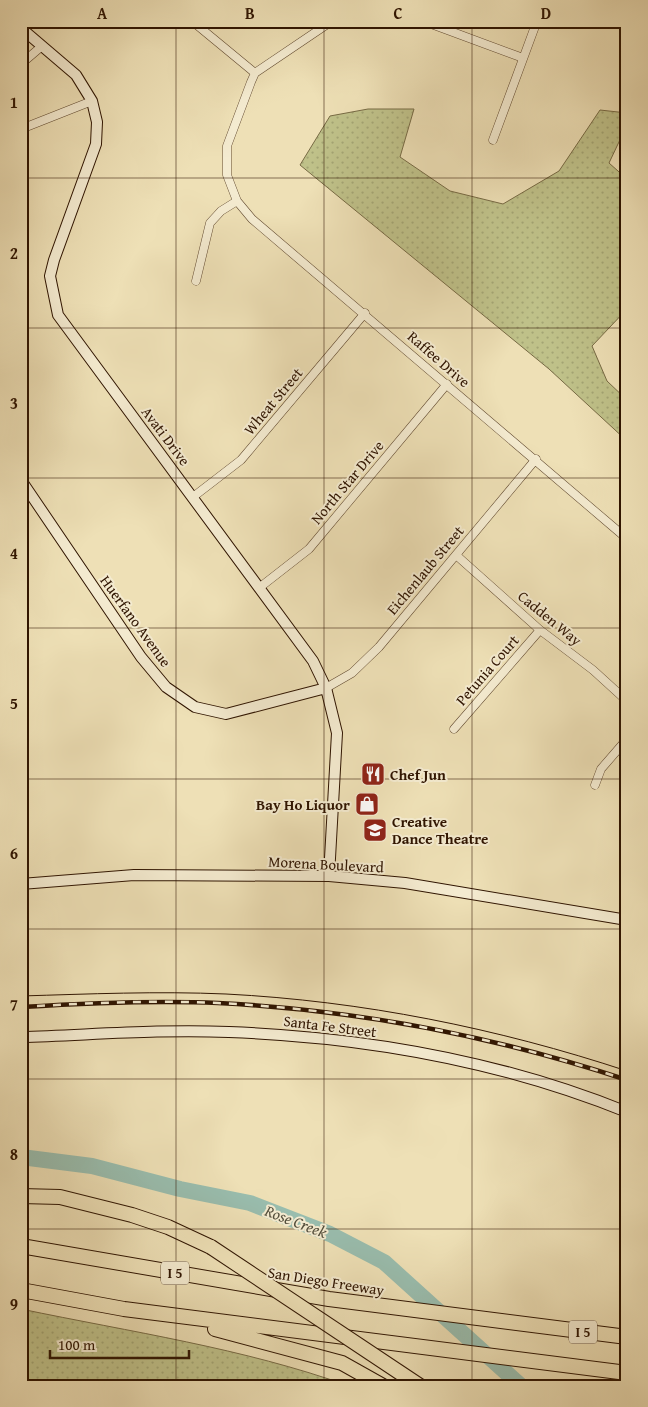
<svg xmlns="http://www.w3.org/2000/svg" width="648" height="1407" font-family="'Gentium Book Plus',serif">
  <defs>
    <pattern id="grass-dots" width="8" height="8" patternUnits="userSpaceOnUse" patternTransform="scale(1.25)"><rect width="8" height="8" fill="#bfc189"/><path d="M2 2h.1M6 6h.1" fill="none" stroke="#a4a574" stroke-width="1.8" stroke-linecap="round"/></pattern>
  </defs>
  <rect width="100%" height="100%" fill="#eee0b6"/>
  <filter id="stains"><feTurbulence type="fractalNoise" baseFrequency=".004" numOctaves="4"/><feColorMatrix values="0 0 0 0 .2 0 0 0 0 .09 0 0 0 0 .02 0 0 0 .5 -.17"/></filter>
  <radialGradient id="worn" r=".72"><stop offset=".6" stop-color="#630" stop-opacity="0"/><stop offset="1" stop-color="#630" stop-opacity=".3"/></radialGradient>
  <!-- grass -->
  <path fill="url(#grass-dots)" stroke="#776a44" d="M 368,109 L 414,109 L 400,157 L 450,191 L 503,204 L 559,171 L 600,110 L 627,113 L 627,125 L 609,163 L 627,179 L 627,309 L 592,346 L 607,381 L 627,400 L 627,441 L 549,369 L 300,165 L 330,116 Z
    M 21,1309 C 131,1332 243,1348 349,1386 L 21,1386 Z"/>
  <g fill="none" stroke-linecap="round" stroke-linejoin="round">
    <!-- river -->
    <path stroke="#99bdae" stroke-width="16" d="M 21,1157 L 92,1166 L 180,1189 L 250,1203 L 330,1234 L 384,1262 L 521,1386"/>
    <!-- street casing -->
    <g stroke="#5f472e" stroke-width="9">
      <path id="street" d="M 192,21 L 255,73
        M 332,21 L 255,73 L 251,82 L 227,146 L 227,175 L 237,201 L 252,219 L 625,537
        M 423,21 L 523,58
        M 21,64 L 42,46
        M 21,129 L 92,101
        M 493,140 L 537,21
        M 196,281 L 210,223 L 221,211 L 237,201
        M 193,497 L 241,460 L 365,313
        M 21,501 L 30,493
        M 456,555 L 540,630 L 593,670 L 627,701
        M 259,588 L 309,549 L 447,384
        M 326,688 L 352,673 L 379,647 L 536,459
        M 454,729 L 540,630
        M 595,785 L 601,769 L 627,739"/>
    </g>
    <!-- secondary casing -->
    <g stroke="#2f1400" stroke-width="12">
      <path id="secondary" d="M 21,28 L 76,75 L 92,101 L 97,122 L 96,144 L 54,260 L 50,276 L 58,315 L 313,661 L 326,688 L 337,733 L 329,876
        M 21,480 L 141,657 L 166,687 L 195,707 L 226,714 L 326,688
        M 21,884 L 134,875 L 329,876 L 405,883 L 627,920
        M 21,1037 C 90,1035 160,1029 229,1032 C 364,1037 501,1061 627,1112"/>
    </g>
    <!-- highway casing -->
    <g stroke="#2f1400" stroke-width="16">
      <path id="highway" d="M 21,1196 L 60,1197 L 132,1215 L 168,1227 L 211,1247
        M 21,1246 L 329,1299 L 627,1337
        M 21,1290 L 124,1309 L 627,1373
        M 215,1329 L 342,1363 L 383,1386"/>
    </g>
    <!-- street -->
    <use href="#street" stroke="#f4ebd0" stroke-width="8"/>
    <!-- secondary -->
    <use href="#secondary" stroke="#f4ebd0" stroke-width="10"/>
    <!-- highway -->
    <use href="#highway" stroke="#eee0b6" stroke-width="14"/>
    <!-- tram -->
    <path stroke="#2f1400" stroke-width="1" d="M 21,996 C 89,994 158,991 226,994 C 362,1001 497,1028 627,1071"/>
    <!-- rail casing -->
    <g stroke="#2f1400" stroke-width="4.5">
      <path id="rail" d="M 21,1007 C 87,1003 153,1000 218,1003 C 358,1010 494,1036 627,1080"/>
    </g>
    <!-- rail -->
    <use href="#rail" stroke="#f4ebd0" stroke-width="2.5" stroke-dasharray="8" stroke-linecap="butt"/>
    <!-- highway-bridge casing -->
    <g stroke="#2f1400" stroke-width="16" stroke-linecap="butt">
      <path id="highway-bridge" d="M 211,1247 L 420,1386"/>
    </g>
    <!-- highway-bridge -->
    <use href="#highway-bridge" stroke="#eee0b6" stroke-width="14"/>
  </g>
  <!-- grid -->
  <path fill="none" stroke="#2f1400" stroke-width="1" stroke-opacity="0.55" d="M 176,21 L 176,1386M 324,21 L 324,1386M 472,21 L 472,1386M 21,178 L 627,178M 21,328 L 627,328M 21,478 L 627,478M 21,628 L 627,628M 21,779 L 627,779M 21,929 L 627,929M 21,1079 L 627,1079M 21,1229 L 627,1229"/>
  <!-- icons -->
  <defs>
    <g id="restaurant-square" transform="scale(1.25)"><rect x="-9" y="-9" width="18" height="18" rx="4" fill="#8f2418" stroke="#f4ebd0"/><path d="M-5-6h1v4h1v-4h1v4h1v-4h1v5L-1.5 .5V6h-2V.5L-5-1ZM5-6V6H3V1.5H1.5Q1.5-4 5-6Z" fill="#fff"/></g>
    <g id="shop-square" transform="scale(1.25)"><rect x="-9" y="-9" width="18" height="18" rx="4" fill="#8f2418" stroke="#f4ebd0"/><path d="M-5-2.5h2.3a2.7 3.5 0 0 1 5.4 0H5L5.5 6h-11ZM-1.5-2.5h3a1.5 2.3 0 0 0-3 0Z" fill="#fff"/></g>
    <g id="school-square" transform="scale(1.25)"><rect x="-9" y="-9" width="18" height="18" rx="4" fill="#8f2418" stroke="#f4ebd0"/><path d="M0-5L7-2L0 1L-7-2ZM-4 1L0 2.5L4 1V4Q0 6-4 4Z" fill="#fff"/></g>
  </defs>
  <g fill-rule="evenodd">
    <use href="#restaurant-square" x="373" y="774"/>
    <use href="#shop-square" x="367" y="804"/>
    <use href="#school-square" x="375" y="830"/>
  </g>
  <g text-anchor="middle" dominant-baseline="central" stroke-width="4" stroke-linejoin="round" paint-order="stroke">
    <!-- shield labels -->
    <g fill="#f4ebd0" stroke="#6a543e" stroke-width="1">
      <rect x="161" y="1261.5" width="28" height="23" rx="4"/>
      <rect x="569" y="1320.5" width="28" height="23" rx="4"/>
    </g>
    <g font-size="14" font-weight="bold" fill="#2f1400">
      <text x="175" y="1273">I 5</text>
      <text x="583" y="1332">I 5</text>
    </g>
    <!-- street labels -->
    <g font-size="15" fill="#2f1400" stroke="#f4ebd0">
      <text transform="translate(439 359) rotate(41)">Raffee Drive</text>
      <text transform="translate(273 401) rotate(-50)">Wheat Street</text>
      <text transform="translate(166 436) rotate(53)">Avati Drive</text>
      <text transform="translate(347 482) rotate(-50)">North Star Drive</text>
      <text transform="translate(425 570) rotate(-50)">Eichenlaub Street</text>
      <text transform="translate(550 618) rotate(39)">Cadden Way</text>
      <text transform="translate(136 621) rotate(54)">Huerfano Avenue</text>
      <text transform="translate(487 670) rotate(-49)">Petunia Court</text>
      <text transform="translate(326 864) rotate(3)">Morena Boulevard</text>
      <text transform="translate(330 1026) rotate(7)">Santa Fe Street</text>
      <text transform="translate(326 1281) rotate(9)">San Diego Freeway</text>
    </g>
    <!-- poi labels -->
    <g font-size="15" font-weight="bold" fill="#2f1400" stroke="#f4ebd0" text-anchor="start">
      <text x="390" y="774">Chef Jun</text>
      <text x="350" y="804" text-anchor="end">Bay Ho Liquor</text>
      <text x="392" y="821">Creative<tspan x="392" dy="17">Dance Theatre</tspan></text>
    </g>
    <!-- water labels -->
    <g font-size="16" font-style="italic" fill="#544f3d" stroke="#f4ebd0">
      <text transform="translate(296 1221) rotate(21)">Rose Creek</text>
    </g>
  </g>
  <!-- margin -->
  <rect width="648" height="1407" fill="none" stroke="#eee0b6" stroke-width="55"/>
  <!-- scale -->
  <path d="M50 1350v8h139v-8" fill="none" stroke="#2f1400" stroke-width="2.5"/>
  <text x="58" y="1350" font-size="15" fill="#2f1400" stroke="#f4ebd0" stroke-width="4" paint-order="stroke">100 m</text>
  <rect x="28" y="28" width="592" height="1352" fill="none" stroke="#2f1400" stroke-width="2"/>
  <g font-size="16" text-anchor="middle" font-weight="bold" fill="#2f1400">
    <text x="102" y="19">A</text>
    <text x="250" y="19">B</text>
    <text x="398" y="19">C</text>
    <text x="546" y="19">D</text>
    <text x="14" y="108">1</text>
    <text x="14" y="259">2</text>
    <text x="14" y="409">3</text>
    <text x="14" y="559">4</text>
    <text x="14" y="709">5</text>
    <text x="14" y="859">6</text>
    <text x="14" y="1010">7</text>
    <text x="14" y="1160">8</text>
    <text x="14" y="1310">9</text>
  </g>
  <rect width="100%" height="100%" filter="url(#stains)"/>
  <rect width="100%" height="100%" fill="url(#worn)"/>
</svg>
